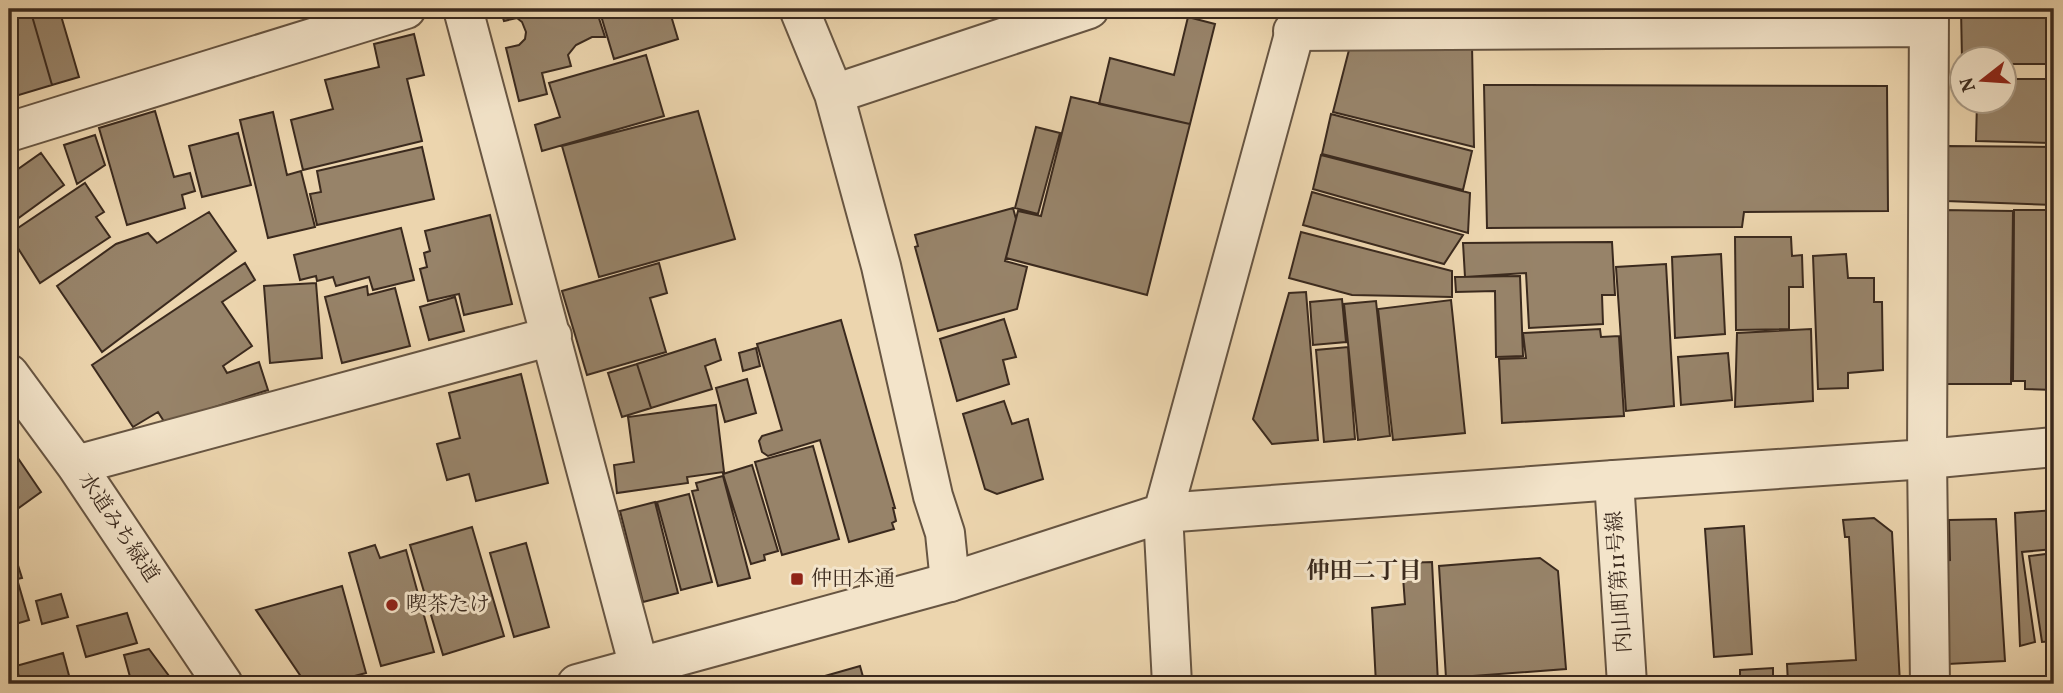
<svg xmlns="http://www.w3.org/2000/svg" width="2063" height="693" font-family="Vollkorn,'Noto Serif JP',serif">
  <rect width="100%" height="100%" fill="#ecd5ae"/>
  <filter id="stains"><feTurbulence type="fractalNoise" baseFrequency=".00286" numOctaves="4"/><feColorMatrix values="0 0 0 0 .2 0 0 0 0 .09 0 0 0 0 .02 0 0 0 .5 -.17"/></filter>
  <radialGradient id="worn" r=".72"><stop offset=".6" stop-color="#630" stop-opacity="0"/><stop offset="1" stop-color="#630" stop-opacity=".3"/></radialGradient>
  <!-- building -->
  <path fill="#978369" stroke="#3b2a1e" stroke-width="2" d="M 9,9 L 30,9 L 52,85 L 9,98 Z
    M 30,9 L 59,9 L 79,77 L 52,85 Z
    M 500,9 L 596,9 L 605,37 L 592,37 L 576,45 L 568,55 L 571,66 L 542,73 L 547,94 L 519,101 L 506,48 L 519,45 L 525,39 L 526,32 L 522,22 L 517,18 L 504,21 Z
    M 599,9 L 669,9 L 678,39 L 614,59 Z
    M 1961,9 L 2054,9 L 2054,64 L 2004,64 L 2004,60 L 1962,60 Z
    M 1188,17 L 1215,24 L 1190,124 L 1099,104 L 1110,58 L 1174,75 Z
    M 414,34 L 424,75 L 407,79 L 422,141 L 303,170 L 291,120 L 333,109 L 325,80 L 379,67 L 374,44 Z
    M 1472,45 L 1474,147 L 1333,112 L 1350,46 Z
    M 646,55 L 664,116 L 542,151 L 535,125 L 560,117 L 549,83 Z
    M 2004,79 L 2051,79 L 2050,143 L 1976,141 L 1977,102 L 2004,102 Z
    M 1484,85 L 1887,86 L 1888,211 L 1744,212 L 1742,227 L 1487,228 Z
    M 1071,97 L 1190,124 L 1147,295 L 1006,258 L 1018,211 L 1041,216 Z
    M 155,111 L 174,177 L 190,173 L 195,191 L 182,195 L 185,208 L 127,225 L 99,128 Z
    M 698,111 L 735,239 L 599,277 L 562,146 Z
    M 273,112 L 287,175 L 301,171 L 315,227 L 268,238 L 240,120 Z
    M 1331,114 L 1472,151 L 1463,190 L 1322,154 Z
    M 1036,127 L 1060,133 L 1038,214 L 1015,208 Z
    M 238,133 L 251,185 L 202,197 L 189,146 Z
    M 95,135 L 105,165 L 77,184 L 64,145 Z
    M 1947,146 L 2054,147 L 2054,205 L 1946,201 Z
    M 422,147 L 434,199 L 317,225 L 310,194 L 321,192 L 317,171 Z
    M 41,153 L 64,185 L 9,225 L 9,172 L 11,174 Z
    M 1321,155 L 1470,193 L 1468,233 L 1313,189 Z
    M 85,183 L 104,212 L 96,217 L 110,237 L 40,283 L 9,234 Z
    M 1312,192 L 1463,235 L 1444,264 L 1303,225 Z
    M 1013,208 L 1016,219 L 1005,261 L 1027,267 L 1017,309 L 938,331 L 915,247 L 918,246 L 915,235 Z
    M 1941,210 L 2013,211 L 2011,384 L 1940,384 Z
    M 2014,210 L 2054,210 L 2054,390 L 2025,389 L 2025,381 L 2013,381 Z
    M 209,212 L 236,251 L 102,352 L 57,286 L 116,244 L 148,233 L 157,243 Z
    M 490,215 L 512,304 L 464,315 L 459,294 L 428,301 L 420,269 L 427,267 L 424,253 L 430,251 L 425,231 Z
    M 401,228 L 414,280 L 373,290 L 369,277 L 336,286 L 333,277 L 317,281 L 316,276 L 300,280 L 294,255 Z
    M 1301,232 L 1452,271 L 1452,297 L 1352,295 L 1289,278 Z
    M 1735,237 L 1791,237 L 1792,256 L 1802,255 L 1803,287 L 1789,287 L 1789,329 L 1736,330 Z
    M 1612,242 L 1615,295 L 1602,295 L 1603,324 L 1529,328 L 1526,273 L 1465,277 L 1463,243 Z
    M 1721,254 L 1725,334 L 1675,338 L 1672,257 Z
    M 1846,254 L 1848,278 L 1874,278 L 1874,302 L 1882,302 L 1883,370 L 1848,373 L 1848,388 L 1818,389 L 1813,256 Z
    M 245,263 L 255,280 L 222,302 L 252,346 L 223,366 L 227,373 L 259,362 L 268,390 L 165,423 L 158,412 L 133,427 L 92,365 Z
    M 659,263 L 667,293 L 650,298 L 666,352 L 587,375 L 562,291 Z
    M 1666,264 L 1674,406 L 1626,411 L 1616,267 Z
    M 1520,276 L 1523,356 L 1496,357 L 1495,291 L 1456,292 L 1455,277 Z
    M 316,283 L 322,358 L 270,363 L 264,286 Z
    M 367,286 L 368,295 L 395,288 L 410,346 L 342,363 L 325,297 Z
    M 1306,292 L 1318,440 L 1272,444 L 1253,419 L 1289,293 Z
    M 455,297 L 464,331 L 429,340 L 420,307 Z
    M 1342,299 L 1346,342 L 1313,345 L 1310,302 Z
    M 1451,300 L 1465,433 L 1393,440 L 1378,309 Z
    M 1376,301 L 1390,436 L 1358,440 L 1344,304 Z
    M 1004,319 L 1016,357 L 1003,360 L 1009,384 L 957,401 L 940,339 Z
    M 841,320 L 895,508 L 893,508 L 896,521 L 892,523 L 894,529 L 849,542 L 820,440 L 768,456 L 762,452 L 759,441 L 762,436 L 782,430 L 757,344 Z
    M 1600,329 L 1601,337 L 1619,336 L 1624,416 L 1502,423 L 1499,359 L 1526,358 L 1523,333 Z
    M 1811,329 L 1813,401 L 1735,407 L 1737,333 Z
    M 715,339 L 721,360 L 705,366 L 712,389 L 651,408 L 637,364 Z
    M 1348,347 L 1355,439 L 1324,442 L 1316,350 Z
    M 756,348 L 760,366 L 743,371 L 739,353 Z
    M 1728,353 L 1732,400 L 1681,405 L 1678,357 Z
    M 637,364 L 651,408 L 622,417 L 608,373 Z
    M 521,374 L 548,483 L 476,501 L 469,474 L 447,480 L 437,444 L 460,438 L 449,393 Z
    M 747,379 L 756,413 L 725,422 L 716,388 Z
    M 1004,401 L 1012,424 L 1028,419 L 1043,479 L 997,494 L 985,489 L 963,414 Z
    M 716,405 L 724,472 L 687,477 L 688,483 L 617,493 L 614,465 L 634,462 L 628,417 Z
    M 9,445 L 41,492 L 9,515 Z
    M 813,446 L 839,539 L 782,555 L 755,462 Z
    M 752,465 L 778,551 L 764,555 L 765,560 L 751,564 L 723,474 Z
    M 723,476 L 750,578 L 718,586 L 692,491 L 698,490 L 696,483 Z
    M 689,494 L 712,582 L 681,590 L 657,502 Z
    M 655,502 L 678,593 L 643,602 L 620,511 Z
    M 2054,510 L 2054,549 L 2022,552 L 2035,642 L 2020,646 L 2015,513 Z
    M 1874,518 L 1892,532 L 1900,684 L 1788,684 L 1787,664 L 1856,660 L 1849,537 L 1845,537 L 1843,520 Z
    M 1996,519 L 2005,661 L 1948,664 L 1941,561 L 1950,560 L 1949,520 Z
    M 1744,526 L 1752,654 L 1714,657 L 1705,529 Z
    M 472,527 L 504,636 L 443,655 L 410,545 Z
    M 11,543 L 22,578 L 17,579 L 29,620 L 9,626 L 9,544 Z
    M 526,543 L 549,627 L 514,637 L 490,553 Z
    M 375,545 L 380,558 L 406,550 L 434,652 L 381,666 L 349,553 Z
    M 2054,553 L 2054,641 L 2042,642 L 2029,556 Z
    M 1540,558 L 1558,571 L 1566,669 L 1446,678 L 1439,566 Z
    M 1432,562 L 1438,683 L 1376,684 L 1372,608 L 1405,604 L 1402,563 Z
    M 342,586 L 366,673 L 324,684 L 306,684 L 256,610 Z
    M 61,594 L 68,617 L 42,624 L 36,601 Z
    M 127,613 L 137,643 L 86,657 L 77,626 Z
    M 149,649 L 175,684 L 132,684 L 124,655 Z
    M 63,653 L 71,683 L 84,680 L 85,684 L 21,684 L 16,666 Z
    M 860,666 L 865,684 L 805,684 L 804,682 Z
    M 1773,668 L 1773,684 L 1715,684 L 1715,678 L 1740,677 L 1740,670 Z"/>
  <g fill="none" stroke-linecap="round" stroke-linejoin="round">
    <!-- minor casing -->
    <g stroke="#675542" stroke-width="42">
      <path id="minor" d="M 463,9 L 639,667
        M 799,9 L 834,94 L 881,266 L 933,496 L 945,533 L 950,582
        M 1929,9 L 1927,459 L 1930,684
        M 1293,31 L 1928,27
        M 834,94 L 1089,9
        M 9,132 L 406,9
        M 9,374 L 76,465 L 223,684
        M 76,465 L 552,336
        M 1614,480 L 1627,684"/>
    </g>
    <!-- tertiary casing -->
    <g stroke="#675542" stroke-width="42">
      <path id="tertiary" d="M 577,684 L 950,582 L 1163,513 L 1614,480 L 1927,459 L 2054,447
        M 1172,684 L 1163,513 L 1301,9"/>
    </g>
    <!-- minor -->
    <use href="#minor" stroke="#f3e4ca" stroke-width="38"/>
    <!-- tertiary -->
    <use href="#tertiary" stroke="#f3e4ca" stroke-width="38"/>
  </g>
  <!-- markers -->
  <g fill="#8f2418" stroke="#f3e4ca" stroke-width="2.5">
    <rect x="790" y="572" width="14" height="14" rx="3.5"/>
    <circle cx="392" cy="605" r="7"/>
  </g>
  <g text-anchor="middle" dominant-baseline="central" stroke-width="6" stroke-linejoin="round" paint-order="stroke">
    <!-- street labels -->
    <g font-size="21" fill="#3b2a1e" stroke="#f3e4ca">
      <text transform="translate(118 528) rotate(56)">水道みち緑道</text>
      <text transform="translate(1620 582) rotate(-94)">内山町第11号線</text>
    </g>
    <!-- poi labels -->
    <g font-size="21" fill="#3b2a1e" stroke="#f3e4ca" text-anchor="start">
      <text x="811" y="579">仲田本通</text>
      <text x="406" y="605">喫茶たけ</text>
    </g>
    <!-- neighbourhood labels -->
    <g font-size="23" font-weight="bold" fill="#3b2a1e" stroke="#f3e4ca">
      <text x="1364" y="572">仲田二丁目</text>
    </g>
  </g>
  <!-- margin -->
  <rect width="2063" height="693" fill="none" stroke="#ecd5ae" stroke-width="35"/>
  <rect x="10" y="10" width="2042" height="672" fill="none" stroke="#3b2a1e" stroke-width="3.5"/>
  <rect x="18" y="18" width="2028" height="658" fill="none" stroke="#3b2a1e" stroke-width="2"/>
  <!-- north arrow -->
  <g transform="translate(1983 80) rotate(253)"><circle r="33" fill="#f3e4ca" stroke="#a99a85" stroke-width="2"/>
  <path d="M0-5L12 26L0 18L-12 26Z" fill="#8f2418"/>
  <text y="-10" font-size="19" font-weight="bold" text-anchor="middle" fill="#3b2a1e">N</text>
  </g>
  <rect width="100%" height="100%" filter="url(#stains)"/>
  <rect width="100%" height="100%" fill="url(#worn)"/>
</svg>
